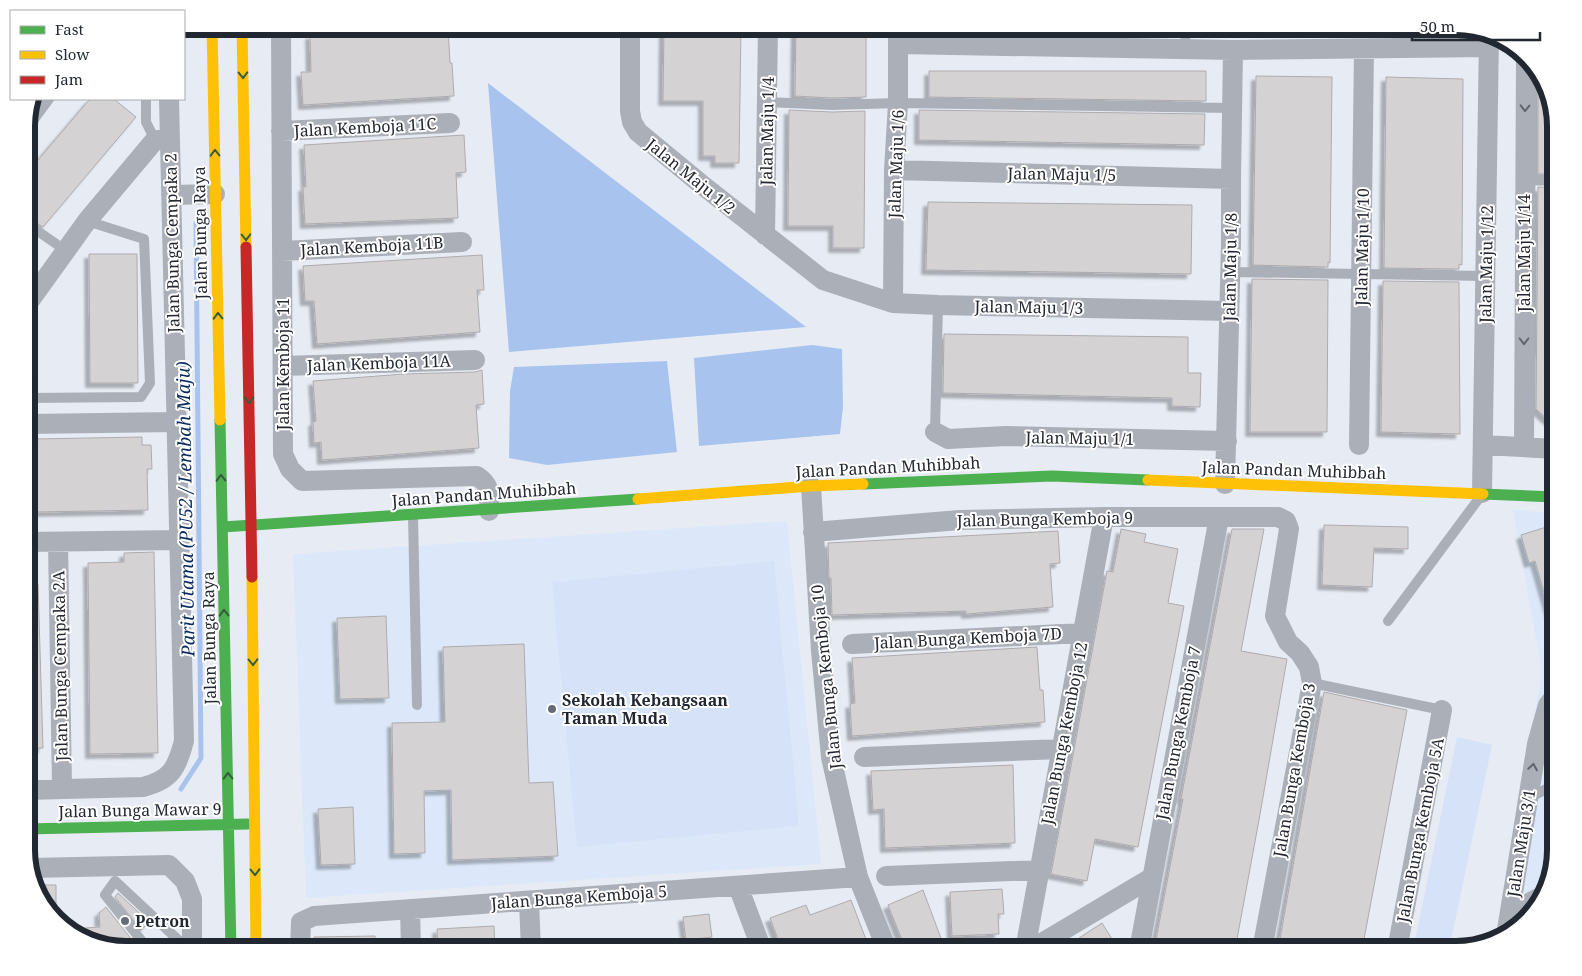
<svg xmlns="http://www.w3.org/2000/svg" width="1582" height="976" font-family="'Noto Serif',serif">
  <defs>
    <filter id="shadow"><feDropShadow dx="-4.5" dy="4.5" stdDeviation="1" flood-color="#0004"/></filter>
  </defs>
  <rect width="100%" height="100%" fill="#e7ecf4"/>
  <!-- built -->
  <path fill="#dce8f9" d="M 1513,510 L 1556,513 L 1556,851 L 1542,900 L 1506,936 L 1495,939 L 1542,672 Z
    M 787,521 L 821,864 L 306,898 L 293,554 Z"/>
  <!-- green -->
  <path fill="#d5e2f7" d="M 774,561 L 799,826 L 577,847 L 552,582 Z
    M 1457,737 L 1492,745 L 1449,950 L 1413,950 Z"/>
  <!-- water -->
  <path fill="#a8c3ee" d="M 488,83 L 806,327 L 509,352 Z
    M 812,345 L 842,349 L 843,407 L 840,434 L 699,446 L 694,358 Z
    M 667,361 L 677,452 L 547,465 L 509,458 L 510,391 L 514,367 Z"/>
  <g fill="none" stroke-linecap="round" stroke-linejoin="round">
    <!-- stream -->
    <path stroke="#a8c3ee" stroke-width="5" d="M 181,789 L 201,758 L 196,223"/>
  </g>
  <!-- building -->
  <path fill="#d5d2d4" stroke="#aeabae" filter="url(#shadow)" d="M 664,26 L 741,26 L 739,163 L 715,163 L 715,156 L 703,156 L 703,101 L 663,101 Z
    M 796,26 L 866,26 L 866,97 L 832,98 L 795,96 Z
    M 448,27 L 450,63 L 452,63 L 454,96 L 303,105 L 301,72 L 311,72 L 310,35 Z
    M 929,71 L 1206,71 L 1206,101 L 929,97 Z
    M 1538,71 L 1542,76 L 1556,119 L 1556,174 L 1538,174 Z
    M 1256,76 L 1332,77 L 1330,263 L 1328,262 L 1328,267 L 1253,265 Z
    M 1386,77 L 1463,79 L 1462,265 L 1459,264 L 1459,269 L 1384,268 Z
    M 90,99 L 114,99 L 136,117 L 43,227 L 26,216 L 26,174 Z
    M 789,110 L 832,112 L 865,111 L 864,248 L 833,248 L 833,226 L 788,226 Z
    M 919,110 L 1205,114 L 1204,145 L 919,140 Z
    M 464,135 L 466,172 L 456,173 L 458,218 L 305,224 L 303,187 L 306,187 L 304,145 Z
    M 1538,187 L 1556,188 L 1556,427 L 1536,409 Z
    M 928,202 L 1192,205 L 1191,274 L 926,270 Z
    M 89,254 L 137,254 L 138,383 L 90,383 Z
    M 482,255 L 484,290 L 477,290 L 480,332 L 317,344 L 314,301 L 305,301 L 303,266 Z
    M 1252,279 L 1328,280 L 1327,432 L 1250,432 Z
    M 1383,281 L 1459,282 L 1460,434 L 1381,432 Z
    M 944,334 L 1188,337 L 1188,373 L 1201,373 L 1200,407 L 1172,406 L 1172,398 L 943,393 Z
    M 482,370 L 484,404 L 476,405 L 479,448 L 322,460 L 321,442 L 314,443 L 313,422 L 316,421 L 313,381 L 404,374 L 475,372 Z
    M 142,437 L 142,445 L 151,445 L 152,469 L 147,469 L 148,510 L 35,512 L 34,439 Z
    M 1556,524 L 1556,619 L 1552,620 L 1535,561 L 1529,563 L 1521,535 Z
    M 1324,525 L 1408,527 L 1408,549 L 1374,548 L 1372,587 L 1322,585 Z
    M 1121,529 L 1146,534 L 1144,542 L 1178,549 L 1168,603 L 1184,606 L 1138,847 L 1095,839 L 1087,881 L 1051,874 L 1107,571 L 1113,572 Z
    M 1232,529 L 1264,529 L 1241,651 L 1287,659 L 1259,820 L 1235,950 L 1154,950 L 1183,799 L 1181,799 Z
    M 1058,531 L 1060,563 L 1050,564 L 1053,607 L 966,614 L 966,611 L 832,615 L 831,578 L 829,578 L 828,543 Z
    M 154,552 L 158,753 L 90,754 L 88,563 L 124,562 L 124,553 Z
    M 26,584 L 38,584 L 43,748 L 26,749 Z
    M 386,616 L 389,698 L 340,699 L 337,618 Z
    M 524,644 L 529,783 L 553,782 L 558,856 L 452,860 L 451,790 L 424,791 L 425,853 L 394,854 L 392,723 L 445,722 L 443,647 Z
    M 1037,647 L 1040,690 L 1043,690 L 1045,722 L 852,736 L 850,704 L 855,703 L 852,658 Z
    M 1324,692 L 1407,710 L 1362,950 L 1325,950 L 1326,948 L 1280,939 Z
    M 1013,765 L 1015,843 L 885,848 L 884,809 L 873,810 L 871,771 Z
    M 353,807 L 355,864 L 321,865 L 318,809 Z
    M 35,885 L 56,885 L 56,917 L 40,900 Z
    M 1002,889 L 1004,914 L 998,914 L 999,934 L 952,936 L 950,892 Z
    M 923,890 L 942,941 L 920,950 L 906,950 L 888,905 Z
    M 118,893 L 149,922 L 141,930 L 115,897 Z
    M 851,900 L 870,950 L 782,950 L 770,918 L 806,905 L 810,915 Z
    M 106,907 L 132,940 L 123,949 L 76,936 L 69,929 L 100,927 L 99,913 Z
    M 709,914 L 712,937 L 686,940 L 683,917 Z
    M 1102,923 L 1119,950 L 1061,950 Z
    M 494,926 L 495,950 L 438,950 L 437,929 Z
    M 375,936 L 375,950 L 314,950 L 314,937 Z"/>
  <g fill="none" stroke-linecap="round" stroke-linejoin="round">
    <!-- lane -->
    <path stroke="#abb0b8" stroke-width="10" d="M 1185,48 L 1186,26
      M 146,99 L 146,122 L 155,140
      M 767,102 L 832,105 L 898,103 L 1232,108
      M 26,130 L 49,99
      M 1524,180 L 1556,181
      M 26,223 L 65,250
      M 1231,272 L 1486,276
      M 26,398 L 141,397 L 150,383 L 144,239 L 87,221
      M 935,432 L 938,305
      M 413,516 L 417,705
      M 1388,621 L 1480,497
      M 1312,683 L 1442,710
      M 1529,798 L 1556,784
      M 1263,943 L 1296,950
      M 149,950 L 105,895 L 115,881 L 189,950"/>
    <!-- street -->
    <path stroke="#abb0b8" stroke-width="20" d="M 281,26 L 283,454 L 290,469 L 302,481 L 477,476 C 492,486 489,495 489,511
      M 630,26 L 630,111 L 632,122 L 638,132 L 701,184 L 823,280 L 893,303 L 938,305 L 1229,311
      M 898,44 L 1233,50 L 1488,47
      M 281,131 L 450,123
      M 894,170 L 1231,179
      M 171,195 L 215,194
      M 765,235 L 768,26
      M 282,251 L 462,242
      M 893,303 L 894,170 L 898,103 L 898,26
      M 26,306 L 87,221 L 155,140 L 169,138
      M 283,366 L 475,360
      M 26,424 L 176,422
      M 935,432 L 948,439 L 1006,436 L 1227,441
      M 1359,445 L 1364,49
      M 1483,445 L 1556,449
      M 1524,447 L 1526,59
      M 1225,484 L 1231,243 L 1231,179 L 1233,50
      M 811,486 L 821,651 L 831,757 L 858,877 L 887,950
      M 1482,493 L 1489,35
      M 813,532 L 960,520 L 1104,517 L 1278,517 L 1286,521 L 1289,529 L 1275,616 L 1288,642 L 1300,653 L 1309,667 L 1312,683 L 1262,950
      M 26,542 L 179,540
      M 58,542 L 62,789
      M 852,644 L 1083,633
      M 864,757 L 1061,749
      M 26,790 L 143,787 C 171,780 177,768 184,741 L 169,99
      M 30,868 L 169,865 L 185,881 L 192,899 L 192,950
      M 886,876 L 1039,870
      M 738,886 L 762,950
      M 529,901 L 531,950
      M 410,909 L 411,950
      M 1510,913 L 1544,895
      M 1506,936 L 1537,744 L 1548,705 L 1556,695
      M 300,950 L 301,922 L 314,916 L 858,877
      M 1025,950 L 1104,517
      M 1030,950 L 1151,878
      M 1139,950 L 1219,517
      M 1397,950 L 1442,710"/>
    <!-- fast -->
    <path stroke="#4caf50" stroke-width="11" d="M 220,420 L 231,950
      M 863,484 L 1052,476 L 1148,480
      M 1483,494 L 1556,497
      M 223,527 L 638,499
      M 26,829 L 248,824"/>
    <!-- slow -->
    <path stroke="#ffc107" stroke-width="11" d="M 212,26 L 220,420
      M 242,26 L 246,247
      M 1148,480 L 1483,494
      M 638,499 L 811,486 L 863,484
      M 252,577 L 256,950"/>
    <!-- jam -->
    <path stroke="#c62828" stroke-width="11" d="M 246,247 L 252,577"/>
  </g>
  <!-- one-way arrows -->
  <defs><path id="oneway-chevron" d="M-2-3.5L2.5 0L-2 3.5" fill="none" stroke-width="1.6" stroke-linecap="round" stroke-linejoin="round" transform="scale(1.25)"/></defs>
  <g stroke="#335e3e">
    <use href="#oneway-chevron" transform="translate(243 75) rotate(89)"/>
    <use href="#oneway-chevron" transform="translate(215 153) rotate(-91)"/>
    <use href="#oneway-chevron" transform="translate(246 237) rotate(89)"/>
    <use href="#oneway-chevron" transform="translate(218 316) rotate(-91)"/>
    <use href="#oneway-chevron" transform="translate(249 400) rotate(89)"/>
    <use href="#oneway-chevron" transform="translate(221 478) rotate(-91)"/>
    <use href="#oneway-chevron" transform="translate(224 613) rotate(-91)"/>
    <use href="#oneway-chevron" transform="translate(253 662) rotate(89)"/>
    <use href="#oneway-chevron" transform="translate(228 776) rotate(-91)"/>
    <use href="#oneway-chevron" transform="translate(255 872) rotate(89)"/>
  </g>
  <g stroke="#60656e">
    <use href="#oneway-chevron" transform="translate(1525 108) rotate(91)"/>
    <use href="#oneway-chevron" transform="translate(1524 341) rotate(90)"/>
    <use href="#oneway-chevron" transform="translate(1533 767) rotate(-81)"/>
  </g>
  <!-- markers -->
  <g fill="#676d76" stroke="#fff" stroke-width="2">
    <circle cx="552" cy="709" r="5"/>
    <circle cx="125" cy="921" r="5"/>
  </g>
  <g text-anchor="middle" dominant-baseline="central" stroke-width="4" stroke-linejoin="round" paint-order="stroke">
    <!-- street labels -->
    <g font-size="16" fill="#222832" stroke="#fff">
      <text transform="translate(365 127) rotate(-3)">Jalan Kemboja 11C</text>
      <text transform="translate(767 131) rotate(-89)">Jalan Maju 1/4</text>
      <text transform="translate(896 164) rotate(-88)">Jalan Maju 1/6</text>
      <text transform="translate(1062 174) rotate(1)">Jalan Maju 1/5</text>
      <text transform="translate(691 176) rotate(39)">Jalan Maju 1/2</text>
      <text transform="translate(200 233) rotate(-91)">Jalan Bunga Raya</text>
      <text transform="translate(172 243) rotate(-91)">Jalan Bunga Cempaka 2</text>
      <text transform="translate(372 246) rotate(-3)">Jalan Kemboja 11B</text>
      <text transform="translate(1362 247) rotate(-89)">Jalan Maju 1/10</text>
      <text transform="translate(1524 253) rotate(-90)">Jalan Maju 1/14</text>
      <text transform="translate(1486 264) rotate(-89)">Jalan Maju 1/12</text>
      <text transform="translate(1230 267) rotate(-89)">Jalan Maju 1/8</text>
      <text transform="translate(1029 307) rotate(1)">Jalan Maju 1/3</text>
      <text transform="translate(379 363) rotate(-2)">Jalan Kemboja 11A</text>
      <text transform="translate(283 364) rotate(-90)">Jalan Kemboja 11</text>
      <text transform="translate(1080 438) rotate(1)">Jalan Maju 1/1</text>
      <text transform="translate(888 467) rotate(-3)">Jalan Pandan Muhibbah</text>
      <text transform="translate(1294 470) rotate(2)">Jalan Pandan Muhibbah</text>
      <text transform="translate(484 494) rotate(-4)">Jalan Pandan Muhibbah</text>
      <text transform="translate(1045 519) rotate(-1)">Jalan Bunga Kemboja 9</text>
      <text transform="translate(209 638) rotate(-91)">Jalan Bunga Raya</text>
      <text transform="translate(968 638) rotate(-3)">Jalan Bunga Kemboja 7D</text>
      <text transform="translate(60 666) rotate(-91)">Jalan Bunga Cempaka 2A</text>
      <text transform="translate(826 677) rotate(-96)">Jalan Bunga Kemboja 10</text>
      <text transform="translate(1064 733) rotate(-79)">Jalan Bunga Kemboja 12</text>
      <text transform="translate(1178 733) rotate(-79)">Jalan Bunga Kemboja 7</text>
      <text transform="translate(1294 770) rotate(-80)">Jalan Bunga Kemboja 3</text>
      <text transform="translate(140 810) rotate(-1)">Jalan Bunga Mawar 9</text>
      <text transform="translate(1420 830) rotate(-79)">Jalan Bunga Kemboja 5A</text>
      <text transform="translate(1521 843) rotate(-81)">Jalan Maju 3/1</text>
      <text transform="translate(579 897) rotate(-4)">Jalan Bunga Kemboja 5</text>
    </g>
    <!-- poi labels -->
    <g font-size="16" font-weight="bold" fill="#222832" stroke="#fff" text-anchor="start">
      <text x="562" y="700">Sekolah Kebangsaan<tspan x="562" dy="18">Taman Muda</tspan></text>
      <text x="135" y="921">Petron</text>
    </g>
    <!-- water labels -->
    <g font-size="18" font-style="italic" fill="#082a5c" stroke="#fff">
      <text transform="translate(185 509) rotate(-91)">Parit Utama (PU52 / Lembah Maju)</text>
    </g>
  </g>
  <!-- crop -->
  <path d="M0 0H1582V976H0ZM126 35H1456A91 91 0 0 1 1547 126V850A91 91 0 0 1 1456 941H126A91 91 0 0 1 35 850V126A91 91 0 0 1 126 35Z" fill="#fff" fill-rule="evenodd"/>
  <path fill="none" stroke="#222832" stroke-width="6" d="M126 35H1456A91 91 0 0 1 1547 126V850A91 91 0 0 1 1456 941H126A91 91 0 0 1 35 850V126A91 91 0 0 1 126 35Z"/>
  <!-- legend -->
  <rect x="10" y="10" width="175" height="90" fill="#ffffff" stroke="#a7a9ad"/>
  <rect x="20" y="26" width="25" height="8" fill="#4caf50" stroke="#a7a9ad"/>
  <text x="55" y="35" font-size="15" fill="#222832">Fast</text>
  <rect x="20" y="51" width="25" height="8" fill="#ffc107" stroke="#a7a9ad"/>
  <text x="55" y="60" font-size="15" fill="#222832">Slow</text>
  <rect x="20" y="76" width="25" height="8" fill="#c62828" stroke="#a7a9ad"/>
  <text x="55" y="85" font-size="15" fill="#222832">Jam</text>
  <!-- scale -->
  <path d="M1412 32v8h128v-8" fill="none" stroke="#222832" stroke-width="2.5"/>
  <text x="1420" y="32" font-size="15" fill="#222832" stroke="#ffffff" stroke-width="4" paint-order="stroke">50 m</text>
</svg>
